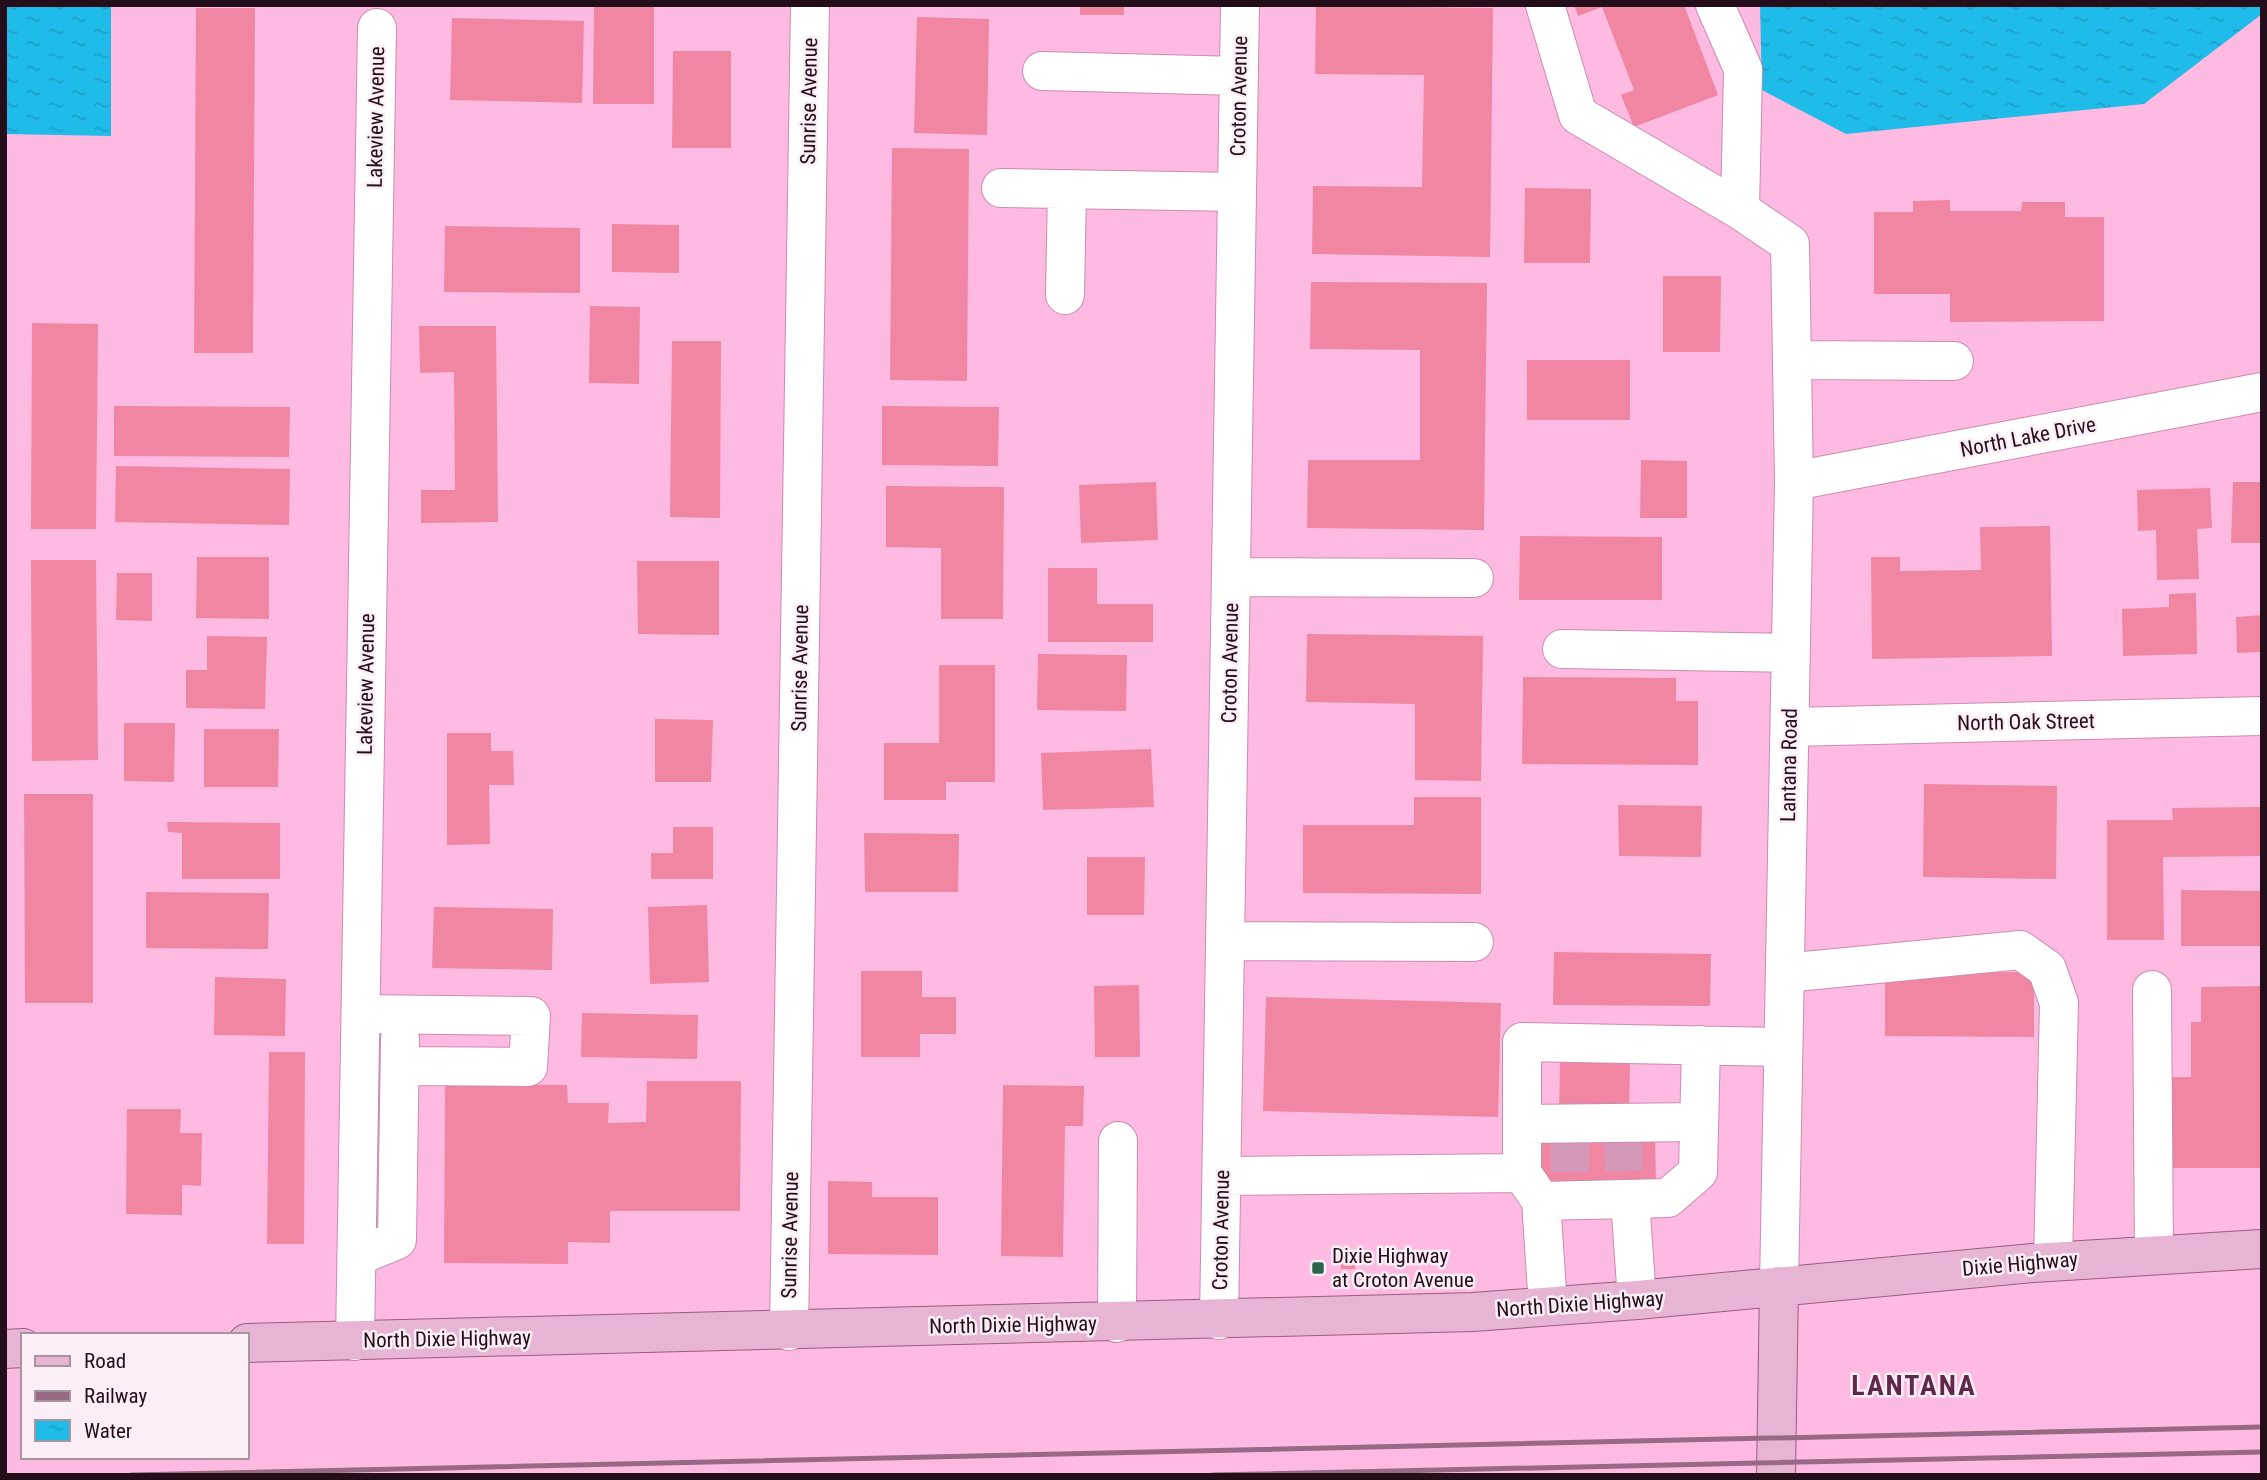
<svg xmlns="http://www.w3.org/2000/svg" width="2267" height="1480" font-family="'Roboto Condensed',sans-serif">
  <defs>
    <pattern id="water-ripples" width="26" height="14" patternUnits="userSpaceOnUse" patternTransform="scale(1.75)"><rect width="26" height="14" fill="#1fbce9"/><path d="M2 4q2-2 4 0t4 0M15 11q2-2 4 0t4 0" fill="none" stroke="#1ca0c7"/></pattern>
  </defs>
  <rect width="100%" height="100%" fill="#febae1"/>
  <!-- water -->
  <path fill="url(#water-ripples)" d="M 5,5 L 111,5 L 111,136 L 5,134 Z
    M 1760,5 L 2262,5 L 2262,14 L 2144,104 L 1846,134 L 1762,90 Z"/>
  <!-- building -->
  <path fill="#f186a2" d="M 594,5 L 654,5 L 654,104 L 593,104 Z
    M 1080,5 L 1124,5 L 1124,15 L 1080,15 Z
    M 1574,5 L 1684,5 L 1718,95 L 1634,127 L 1621,95 L 1634,90 L 1602,7 L 1578,16 Z
    M 1316,6 L 1493,8 L 1490,257 L 1312,254 L 1313,186 L 1422,187 L 1424,75 L 1315,74 Z
    M 196,8 L 255,8 L 253,353 L 194,353 Z
    M 917,17 L 989,19 L 987,135 L 914,133 Z
    M 452,18 L 584,21 L 582,103 L 450,100 Z
    M 673,51 L 731,51 L 731,148 L 672,148 Z
    M 892,148 L 969,149 L 967,381 L 890,380 Z
    M 1525,188 L 1591,189 L 1590,263 L 1524,263 Z
    M 1950,200 L 1950,211 L 2021,211 L 2022,202 L 2065,202 L 2065,217 L 2104,217 L 2104,321 L 1950,322 L 1950,294 L 1874,294 L 1874,212 L 1913,212 L 1913,201 Z
    M 612,224 L 679,225 L 679,273 L 612,272 Z
    M 445,226 L 580,228 L 580,293 L 444,292 Z
    M 1663,276 L 1721,276 L 1720,352 L 1663,352 Z
    M 1311,282 L 1487,283 L 1484,530 L 1307,528 L 1308,460 L 1420,460 L 1420,350 L 1310,349 Z
    M 590,306 L 640,307 L 639,384 L 589,383 Z
    M 32,323 L 98,324 L 96,529 L 31,529 Z
    M 419,326 L 496,326 L 498,522 L 421,523 L 421,490 L 455,490 L 454,372 L 420,373 Z
    M 672,341 L 721,341 L 720,518 L 670,517 Z
    M 1527,360 L 1630,360 L 1630,420 L 1527,420 Z
    M 114,406 L 290,407 L 289,457 L 114,456 Z
    M 882,406 L 999,407 L 998,466 L 882,465 Z
    M 1641,460 L 1687,461 L 1687,518 L 1640,518 Z
    M 116,466 L 290,469 L 289,525 L 115,522 Z
    M 1156,482 L 1158,540 L 1081,543 L 1079,485 Z
    M 2233,482 L 2262,482 L 2262,543 L 2231,543 Z
    M 886,486 L 1004,487 L 1003,619 L 941,619 L 941,548 L 886,547 Z
    M 2210,488 L 2212,528 L 2197,529 L 2199,579 L 2157,580 L 2156,530 L 2138,531 L 2137,490 Z
    M 2050,526 L 2052,656 L 1872,659 L 1871,557 L 1900,557 L 1900,571 L 1981,570 L 1980,527 Z
    M 1520,536 L 1662,537 L 1662,600 L 1519,600 Z
    M 197,557 L 269,557 L 269,619 L 196,618 Z
    M 31,560 L 96,560 L 98,760 L 32,761 Z
    M 637,561 L 719,561 L 719,635 L 638,634 Z
    M 1048,568 L 1097,568 L 1097,604 L 1153,604 L 1153,642 L 1048,642 Z
    M 117,573 L 152,573 L 152,621 L 116,620 Z
    M 2196,593 L 2197,654 L 2123,656 L 2122,609 L 2169,607 L 2169,594 Z
    M 2262,615 L 2262,652 L 2237,653 L 2236,617 Z
    M 1307,634 L 1483,636 L 1481,781 L 1415,780 L 1415,704 L 1306,702 Z
    M 207,636 L 267,637 L 265,709 L 186,708 L 186,670 L 207,670 Z
    M 1038,654 L 1127,655 L 1126,711 L 1037,710 Z
    M 939,665 L 995,665 L 995,782 L 946,782 L 946,800 L 884,800 L 884,743 L 939,743 Z
    M 1523,677 L 1676,678 L 1676,701 L 1698,701 L 1698,765 L 1522,764 Z
    M 655,719 L 713,720 L 711,782 L 655,782 Z
    M 124,723 L 175,723 L 174,782 L 124,781 Z
    M 204,729 L 279,729 L 278,787 L 204,787 Z
    M 447,733 L 491,733 L 491,751 L 513,751 L 514,785 L 489,785 L 490,844 L 447,845 Z
    M 1151,749 L 1154,807 L 1043,810 L 1041,753 Z
    M 1924,784 L 2057,786 L 2056,879 L 1923,877 Z
    M 24,794 L 93,794 L 93,1003 L 25,1003 Z
    M 1414,797 L 1481,797 L 1481,894 L 1303,893 L 1303,825 L 1414,825 Z
    M 1618,805 L 1702,806 L 1701,857 L 1619,856 Z
    M 2262,807 L 2262,856 L 2163,857 L 2164,940 L 2107,940 L 2107,820 L 2173,820 L 2172,808 Z
    M 167,822 L 280,823 L 280,879 L 182,879 L 182,833 L 168,832 Z
    M 673,827 L 713,827 L 713,879 L 651,879 L 651,853 L 673,853 Z
    M 864,833 L 959,834 L 958,892 L 865,892 Z
    M 1087,857 L 1145,857 L 1144,915 L 1087,915 Z
    M 2181,890 L 2262,891 L 2262,946 L 2181,946 Z
    M 146,892 L 269,893 L 268,949 L 146,948 Z
    M 707,905 L 709,982 L 650,984 L 648,907 Z
    M 434,907 L 553,909 L 552,970 L 432,968 Z
    M 1554,952 L 1711,954 L 1710,1006 L 1553,1005 Z
    M 861,971 L 922,971 L 922,997 L 956,997 L 956,1034 L 920,1034 L 920,1057 L 861,1057 Z
    M 2034,972 L 2034,1037 L 1885,1036 L 1885,973 Z
    M 215,977 L 286,979 L 285,1036 L 214,1035 Z
    M 1139,985 L 1140,1057 L 1095,1057 L 1094,986 Z
    M 2262,986 L 2262,1168 L 2171,1168 L 2170,1077 L 2191,1077 L 2191,1022 L 2201,1022 L 2201,987 Z
    M 1266,997 L 1501,1003 L 1498,1117 L 1263,1111 Z
    M 582,1013 L 698,1015 L 697,1059 L 581,1057 Z
    M 269,1052 L 305,1052 L 304,1244 L 267,1244 Z
    M 1560,1062 L 1630,1063 L 1629,1116 L 1559,1115 Z
    M 647,1081 L 741,1081 L 740,1211 L 610,1211 L 610,1243 L 568,1242 L 568,1264 L 444,1263 L 445,1084 L 567,1085 L 568,1103 L 609,1103 L 608,1123 L 646,1122 Z
    M 1003,1085 L 1084,1086 L 1083,1126 L 1065,1126 L 1063,1257 L 1001,1256 Z
    M 127,1109 L 181,1109 L 180,1133 L 202,1133 L 201,1186 L 182,1185 L 182,1215 L 126,1214 Z
    M 1655,1131 L 1656,1181 L 1535,1181 L 1536,1135 Z
    M 828,1181 L 872,1182 L 872,1197 L 938,1197 L 938,1255 L 828,1254 Z
    M 1355,1262 L 1355,1269 L 1341,1269 L 1341,1263 Z"/>
  <g fill="none" stroke-linecap="round" stroke-linejoin="round">
    <!-- minor-tunnel -->
    <path stroke="#d398ba" stroke-width="38" stroke-dasharray="38 19" stroke-linecap="butt" d="M 1623,1133 L 1624,1181
      M 1570,1134 L 1570,1181"/>
    <!-- minor casing -->
    <g stroke="#cb8bb0" stroke-width="40">
      <path id="minor" d="M 1545,5 L 1578,115 L 1740,210 L 1790,244 L 1794,481 L 1779,1286
        M 1715,5 L 1743,69 L 1740,210
        M 1042,71 L 1239,76
        M 1001,188 L 1237,192
        M 1065,295 L 1067,189
        M 1792,360 L 1954,361
        M 1794,481 L 2262,392
        M 1231,577 L 1474,578
        M 1562,649 L 1791,653
        M 1790,727 L 2262,716
        M 1226,941 L 1474,942
        M 1785,973 L 2020,950 L 2047,969 L 2059,1003 L 2053,1261
        M 2152,990 L 2154,1254
        M 361,1014 L 531,1016 L 528,1067 L 400,1066
        M 1523,1124 L 1699,1122
        M 1222,1176 L 1522,1173
        M 1630,1199 L 1637,1300
        M 1541,1201 L 1668,1198 L 1698,1172 L 1701,1045
        M 356,1257 L 397,1240 L 400,1039
        M 1548,1306 L 1541,1201 L 1522,1173 L 1522,1042 L 1783,1047
        M 1219,1320 L 1240,5
        M 1117,1323 L 1118,1141
        M 789,1331 L 810,5
        M 355,1341 L 377,28"/>
    </g>
    <!-- major casing -->
    <g stroke="#995b80" stroke-width="40">
      <path id="major" d="M 247,1343 L 1473,1312 L 1637,1300 L 2033,1263 L 2262,1249
        M 5,1349 L 23,1348
        M 1776,1475 L 1779,1286"/>
    </g>
    <!-- minor -->
    <use href="#minor" stroke="#fff" stroke-width="38"/>
    <!-- major -->
    <use href="#major" stroke="#e7b5d3" stroke-width="38"/>
    <!-- rail -->
    <path stroke="#976984" stroke-width="5" d="M 131,1475 L 2262,1427
      M 1212,1475 L 2262,1452"/>
  </g>
  <!-- markers -->
  <rect fill="#2c654e" stroke="#fceef6" stroke-width="2.5" x="1311" y="1261" width="14" height="14" rx="3.5"/>
  <g text-anchor="middle" dominant-baseline="central" stroke-width="5" stroke-linejoin="round" paint-order="stroke">
    <!-- street labels -->
    <g font-size="21" fill="#250e1c" stroke="#fceef6">
      <text transform="translate(1239 96) rotate(-89)">Croton Avenue</text>
      <text transform="translate(809 101) rotate(-89)">Sunrise Avenue</text>
      <text transform="translate(376 117) rotate(-89)">Lakeview Avenue</text>
      <text transform="translate(2028 437) rotate(-11)">North Lake Drive</text>
      <text transform="translate(1230 663) rotate(-89)">Croton Avenue</text>
      <text transform="translate(800 668) rotate(-89)">Sunrise Avenue</text>
      <text transform="translate(366 684) rotate(-89)">Lakeview Avenue</text>
      <text transform="translate(2026 722) rotate(-1)">North Oak Street</text>
      <text transform="translate(1789 765) rotate(-89)">Lantana Road</text>
      <text transform="translate(1221 1230) rotate(-89)">Croton Avenue</text>
      <text transform="translate(790 1235) rotate(-89)">Sunrise Avenue</text>
      <text transform="translate(2020 1264) rotate(-5)">Dixie Highway</text>
      <text transform="translate(1580 1304) rotate(-4)">North Dixie Highway</text>
      <text transform="translate(1013 1325) rotate(-1)">North Dixie Highway</text>
      <text transform="translate(447 1339) rotate(-1)">North Dixie Highway</text>
    </g>
    <!-- poi labels -->
    <g font-size="21" fill="#250e1c" stroke="#fceef6" text-anchor="start">
      <text x="1332" y="1256">Dixie Highway<tspan x="1332" dy="24">at Croton Avenue</tspan></text>
    </g>
    <!-- district labels -->
    <g font-size="28" font-weight="bold" letter-spacing="2" fill="#5f284b" stroke="#fceef6">
      <text x="1914" y="1385">LANTANA</text>
    </g>
  </g>
  <!-- border -->
  <rect width="2267" height="1480" fill="none" stroke="#250e1c" stroke-width="14"/>
  <!-- legend -->
  <rect x="21" y="1333" width="228" height="126" fill="#fceef6" stroke="#a6949f" stroke-width="2"/>
  <rect x="35" y="1356" width="35" height="10" fill="#e7b5d3" stroke="#a6949f" stroke-width="2"/>
  <text x="84" y="1368" font-size="21" fill="#250e1c">Road</text>
  <rect x="35" y="1391" width="35" height="10" fill="#976984" stroke="#a6949f" stroke-width="2"/>
  <text x="84" y="1403" font-size="21" fill="#250e1c">Railway</text>
  <rect x="35" y="1420" width="35" height="21" fill="url(#water-ripples)" stroke="#a6949f" stroke-width="2"/>
  <text x="84" y="1438" font-size="21" fill="#250e1c">Water</text>
</svg>
